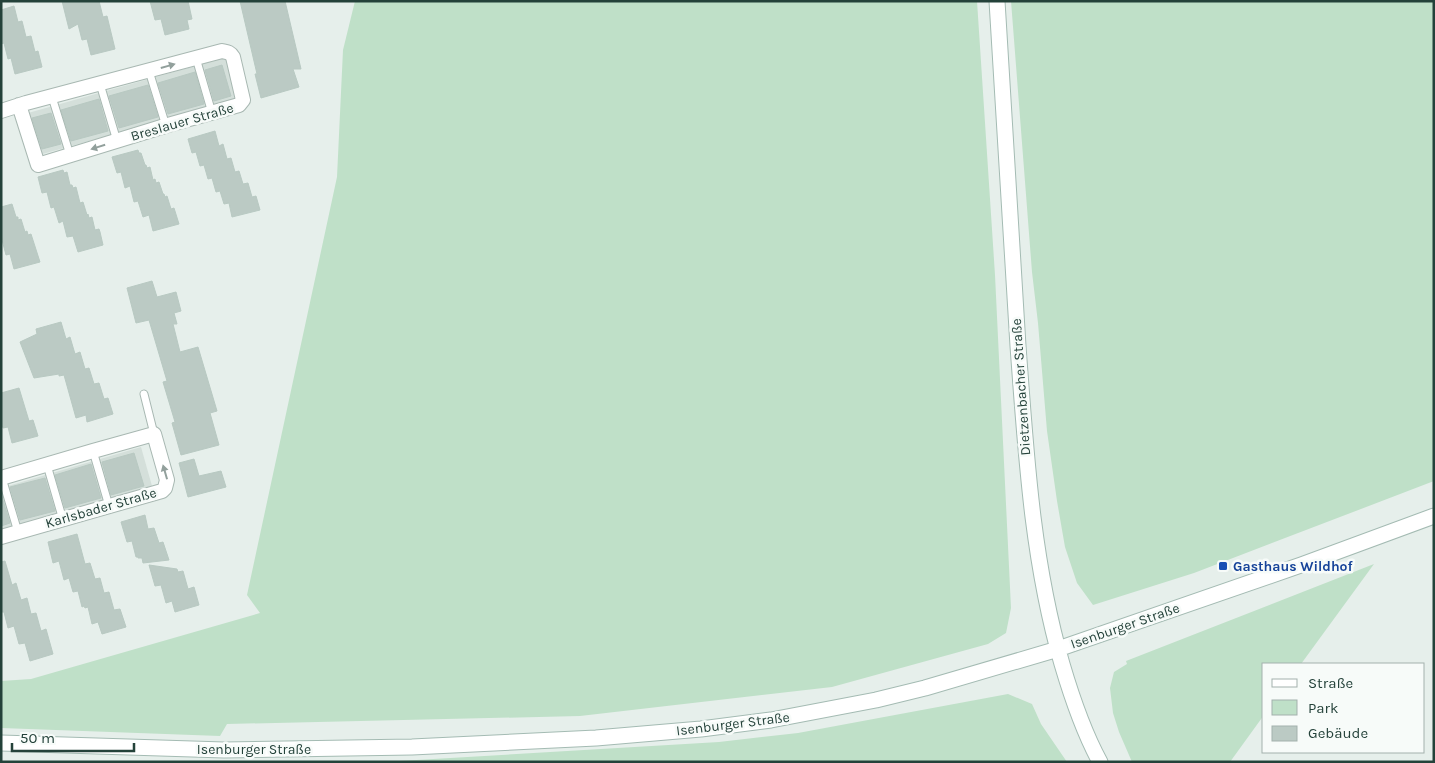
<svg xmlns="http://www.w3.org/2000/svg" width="1435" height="763" font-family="Karla,sans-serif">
  <rect width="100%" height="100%" fill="#e6efeb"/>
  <!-- built -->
  <path fill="#d4dfda" d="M 227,57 L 239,99 L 39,155 L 28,113 Z
    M 141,447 L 152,486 L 1,530 L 1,488 Z"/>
  <!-- green -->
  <path fill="#bfe0c8" d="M 355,1 L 977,1 L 995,275 L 1011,608 L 1006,633 L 988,644 L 832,687 L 580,716 L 227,724 L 220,736 L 1,728 L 1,681 L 31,679 L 260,613 L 247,595 L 337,177 L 343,50 Z
    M 1011,1 L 1434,1 L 1434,481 L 1194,573 L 1093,605 L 1077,583 L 1065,547 L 1057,501 L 1047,431 L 1038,323 L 1032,272 Z
    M 1374,564 L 1301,664 L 1264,664 L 1264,715 L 1230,762 L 1132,762 L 1119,732 L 1113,713 L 1110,688 L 1114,672 L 1127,664 L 1126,661 Z
    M 1008,694 L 1032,704 L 1041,724 L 1067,762 L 382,762 L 719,742 L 798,733 Z"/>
  <!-- building -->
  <path fill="#bbcac4" stroke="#b8c9c2" d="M 62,1 L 99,1 L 103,17 L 107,16 L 115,49 L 91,55 L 87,39 L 82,40 L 78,24 L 69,29 Z
    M 150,1 L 188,1 L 192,19 L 187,20 L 189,29 L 165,35 L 161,19 L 155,20 Z
    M 240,1 L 285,1 L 301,69 L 293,69 L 299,87 L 261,98 L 255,74 L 257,74 Z
    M 14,6 L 18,22 L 22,21 L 26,37 L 31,36 L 35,52 L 38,51 L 42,67 L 15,74 L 11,58 L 8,59 L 4,43 L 1,44 L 1,10 Z
    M 222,65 L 231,96 L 214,101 L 205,70 Z
    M 195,72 L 204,104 L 168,114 L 158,83 Z
    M 148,85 L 158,117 L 119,128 L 109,96 Z
    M 99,99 L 108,131 L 71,141 L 61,110 Z
    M 51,113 L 61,144 L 42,149 L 32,118 Z
    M 215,131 L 219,146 L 223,144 L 227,159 L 231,158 L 235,172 L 239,171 L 243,184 L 248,183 L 252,197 L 256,196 L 260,210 L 232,217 L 229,203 L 224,204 L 220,191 L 216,192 L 212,178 L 208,179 L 204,165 L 200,166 L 196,152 L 192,153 L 188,139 Z
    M 138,150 L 139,153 L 141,153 L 145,165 L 146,165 L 147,168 L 150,167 L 153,180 L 155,179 L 156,183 L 159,182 L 163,194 L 164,194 L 165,197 L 167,196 L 171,209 L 174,208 L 179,224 L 153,231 L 149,215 L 143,217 L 138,201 L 134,202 L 130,186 L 125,188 L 121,172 L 117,173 L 112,157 Z
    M 63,170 L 64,173 L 67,172 L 70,185 L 72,185 L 73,188 L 76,187 L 80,203 L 83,202 L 87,215 L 88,214 L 89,218 L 92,217 L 95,230 L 99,229 L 100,232 L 103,245 L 78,252 L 73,236 L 67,237 L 63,221 L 59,223 L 54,207 L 51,208 L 47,192 L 42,193 L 38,177 Z
    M 12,204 L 16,217 L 18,217 L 18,220 L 21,219 L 25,232 L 27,231 L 28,235 L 31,234 L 40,262 L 14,269 L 10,254 L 6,255 L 1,236 L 1,207 Z
    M 152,281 L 157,297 L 176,292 L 181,311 L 174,313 L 177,324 L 173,324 L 180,352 L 198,347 L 217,411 L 210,413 L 219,445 L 181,455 L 172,423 L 175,422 L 163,382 L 167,381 L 149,320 L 136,323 L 127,288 Z
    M 61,322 L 66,339 L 70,337 L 75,354 L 80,352 L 85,369 L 89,368 L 94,384 L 99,383 L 104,399 L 108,398 L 113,414 L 87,422 L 86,415 L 76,418 L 64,375 L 59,376 L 59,374 L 34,378 L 20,342 L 37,334 L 36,329 Z
    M 19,388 L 29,421 L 33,420 L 38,436 L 12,443 L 8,427 L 3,428 L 1,421 L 1,393 Z
    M 134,453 L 144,486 L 111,495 L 102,462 Z
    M 194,459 L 199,476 L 221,471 L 226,487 L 188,497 L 179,463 Z
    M 91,464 L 101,498 L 65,508 L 55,475 Z
    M 45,478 L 55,511 L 20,520 L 10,487 Z
    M 1,494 L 10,523 L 1,526 Z
    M 145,515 L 148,529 L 154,528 L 159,543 L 163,542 L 169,560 L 143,563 L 142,558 L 138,558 L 138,557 L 136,557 L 132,541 L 127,542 L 121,522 Z
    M 77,534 L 85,564 L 90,563 L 95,579 L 100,578 L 104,593 L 109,592 L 114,610 L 120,609 L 126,627 L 102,634 L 98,622 L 92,624 L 88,607 L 85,608 L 84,606 L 82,607 L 78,591 L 73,592 L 69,578 L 64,580 L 59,561 L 53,563 L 48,542 Z
    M 5,561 L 12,585 L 16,583 L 21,600 L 27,598 L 31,614 L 36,613 L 41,631 L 46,629 L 53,654 L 30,661 L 25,643 L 19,644 L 14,626 L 8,628 L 4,612 L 1,612 L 1,562 Z
    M 149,565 L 177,569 L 178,572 L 183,571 L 188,589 L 194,587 L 199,605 L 175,612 L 172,601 L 166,603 L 161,585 L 155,586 Z"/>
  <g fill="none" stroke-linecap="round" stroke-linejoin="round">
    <!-- service casing -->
    <g stroke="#a8b8b2" stroke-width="9">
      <path id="service" d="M 196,58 L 212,113
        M 149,71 L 166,126
        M 100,84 L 117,141
        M 52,97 L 70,155
        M 144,394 L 154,434
        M 93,451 L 109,506
        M 47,465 L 63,520
        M 2,478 L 18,532"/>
    </g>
    <!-- minor casing -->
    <g stroke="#a8b8b2" stroke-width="16">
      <path id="minor" d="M 1,111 L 26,103 L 222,51 C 227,52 230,52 233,57 L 243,100 L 239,105 L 168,125 L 38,165 L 19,105
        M 1,478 L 93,451 L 154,434 L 167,480 L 165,488 L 162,491 L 1,537"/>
    </g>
    <!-- secondary casing -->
    <g stroke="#a4bbb3" stroke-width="17">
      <path id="secondary" d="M 997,1 C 1004,116 1011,231 1018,346 C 1026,454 1032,560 1062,664 C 1072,698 1083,731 1100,762
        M 1,743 L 224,750 L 412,747 L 596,738 L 701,729 L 771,720 L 876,700 L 925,688 L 1058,649 L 1301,565 L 1434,516"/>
    </g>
    <!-- service -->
    <use href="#service" stroke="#fff" stroke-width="7"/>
    <!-- minor -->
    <use href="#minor" stroke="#fff" stroke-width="14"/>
    <!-- secondary -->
    <use href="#secondary" stroke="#fff" stroke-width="15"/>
  </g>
  <!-- one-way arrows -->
  <defs><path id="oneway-solid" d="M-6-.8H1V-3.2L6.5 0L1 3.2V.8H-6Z" transform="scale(1.25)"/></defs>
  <g fill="#92a09c">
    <use href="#oneway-solid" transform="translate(168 66) rotate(-16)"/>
    <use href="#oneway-solid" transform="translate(98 147) rotate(163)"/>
    <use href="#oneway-solid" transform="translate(165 472) rotate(-106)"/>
  </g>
  <!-- markers -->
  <rect fill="#1a4fb4" stroke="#f7fbf9" stroke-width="2" x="1218" y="561" width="10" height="10" rx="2.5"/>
  <g text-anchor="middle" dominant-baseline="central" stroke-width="5" stroke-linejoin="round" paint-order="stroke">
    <!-- street labels -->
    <g font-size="14" fill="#24423a" stroke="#f7fbf9">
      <text transform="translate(182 122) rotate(-16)">Breslauer Straße</text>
      <text transform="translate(1021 387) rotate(-94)">Dietzenbacher Straße</text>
      <text transform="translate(101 508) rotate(-16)">Karlsbader Straße</text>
      <text transform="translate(1125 626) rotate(-19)">Isenburger Straße</text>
      <text transform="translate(733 724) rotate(-7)">Isenburger Straße</text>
      <text x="254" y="749">Isenburger Straße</text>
    </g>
    <!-- transit labels -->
    <g font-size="14" font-weight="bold" fill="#164399" stroke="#f7fbf9" text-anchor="start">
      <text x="1233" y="566">Gasthaus Wildhof</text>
    </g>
  </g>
  <!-- border -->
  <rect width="1435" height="763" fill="none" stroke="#24423a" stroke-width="5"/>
  <!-- legend -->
  <rect x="1262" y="663" width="162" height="90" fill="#f7fbf9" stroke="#a3b1ad"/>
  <rect x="1272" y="679" width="25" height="8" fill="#ffffff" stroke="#a3b1ad"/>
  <text x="1308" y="688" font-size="15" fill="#24423a">Straße</text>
  <rect x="1272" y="700" width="25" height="15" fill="#bfe0c8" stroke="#a3b1ad"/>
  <text x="1308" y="713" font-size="15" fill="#24423a">Park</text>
  <rect x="1272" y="726" width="25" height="15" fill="#bbcac4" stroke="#a3b1ad"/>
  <text x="1308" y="738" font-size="15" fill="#24423a">Gebäude</text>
  <!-- scale -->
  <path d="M12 743v8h122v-8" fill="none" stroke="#24423a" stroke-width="2.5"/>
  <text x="20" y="743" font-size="15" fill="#24423a" stroke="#f7fbf9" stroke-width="4" paint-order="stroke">50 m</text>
</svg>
